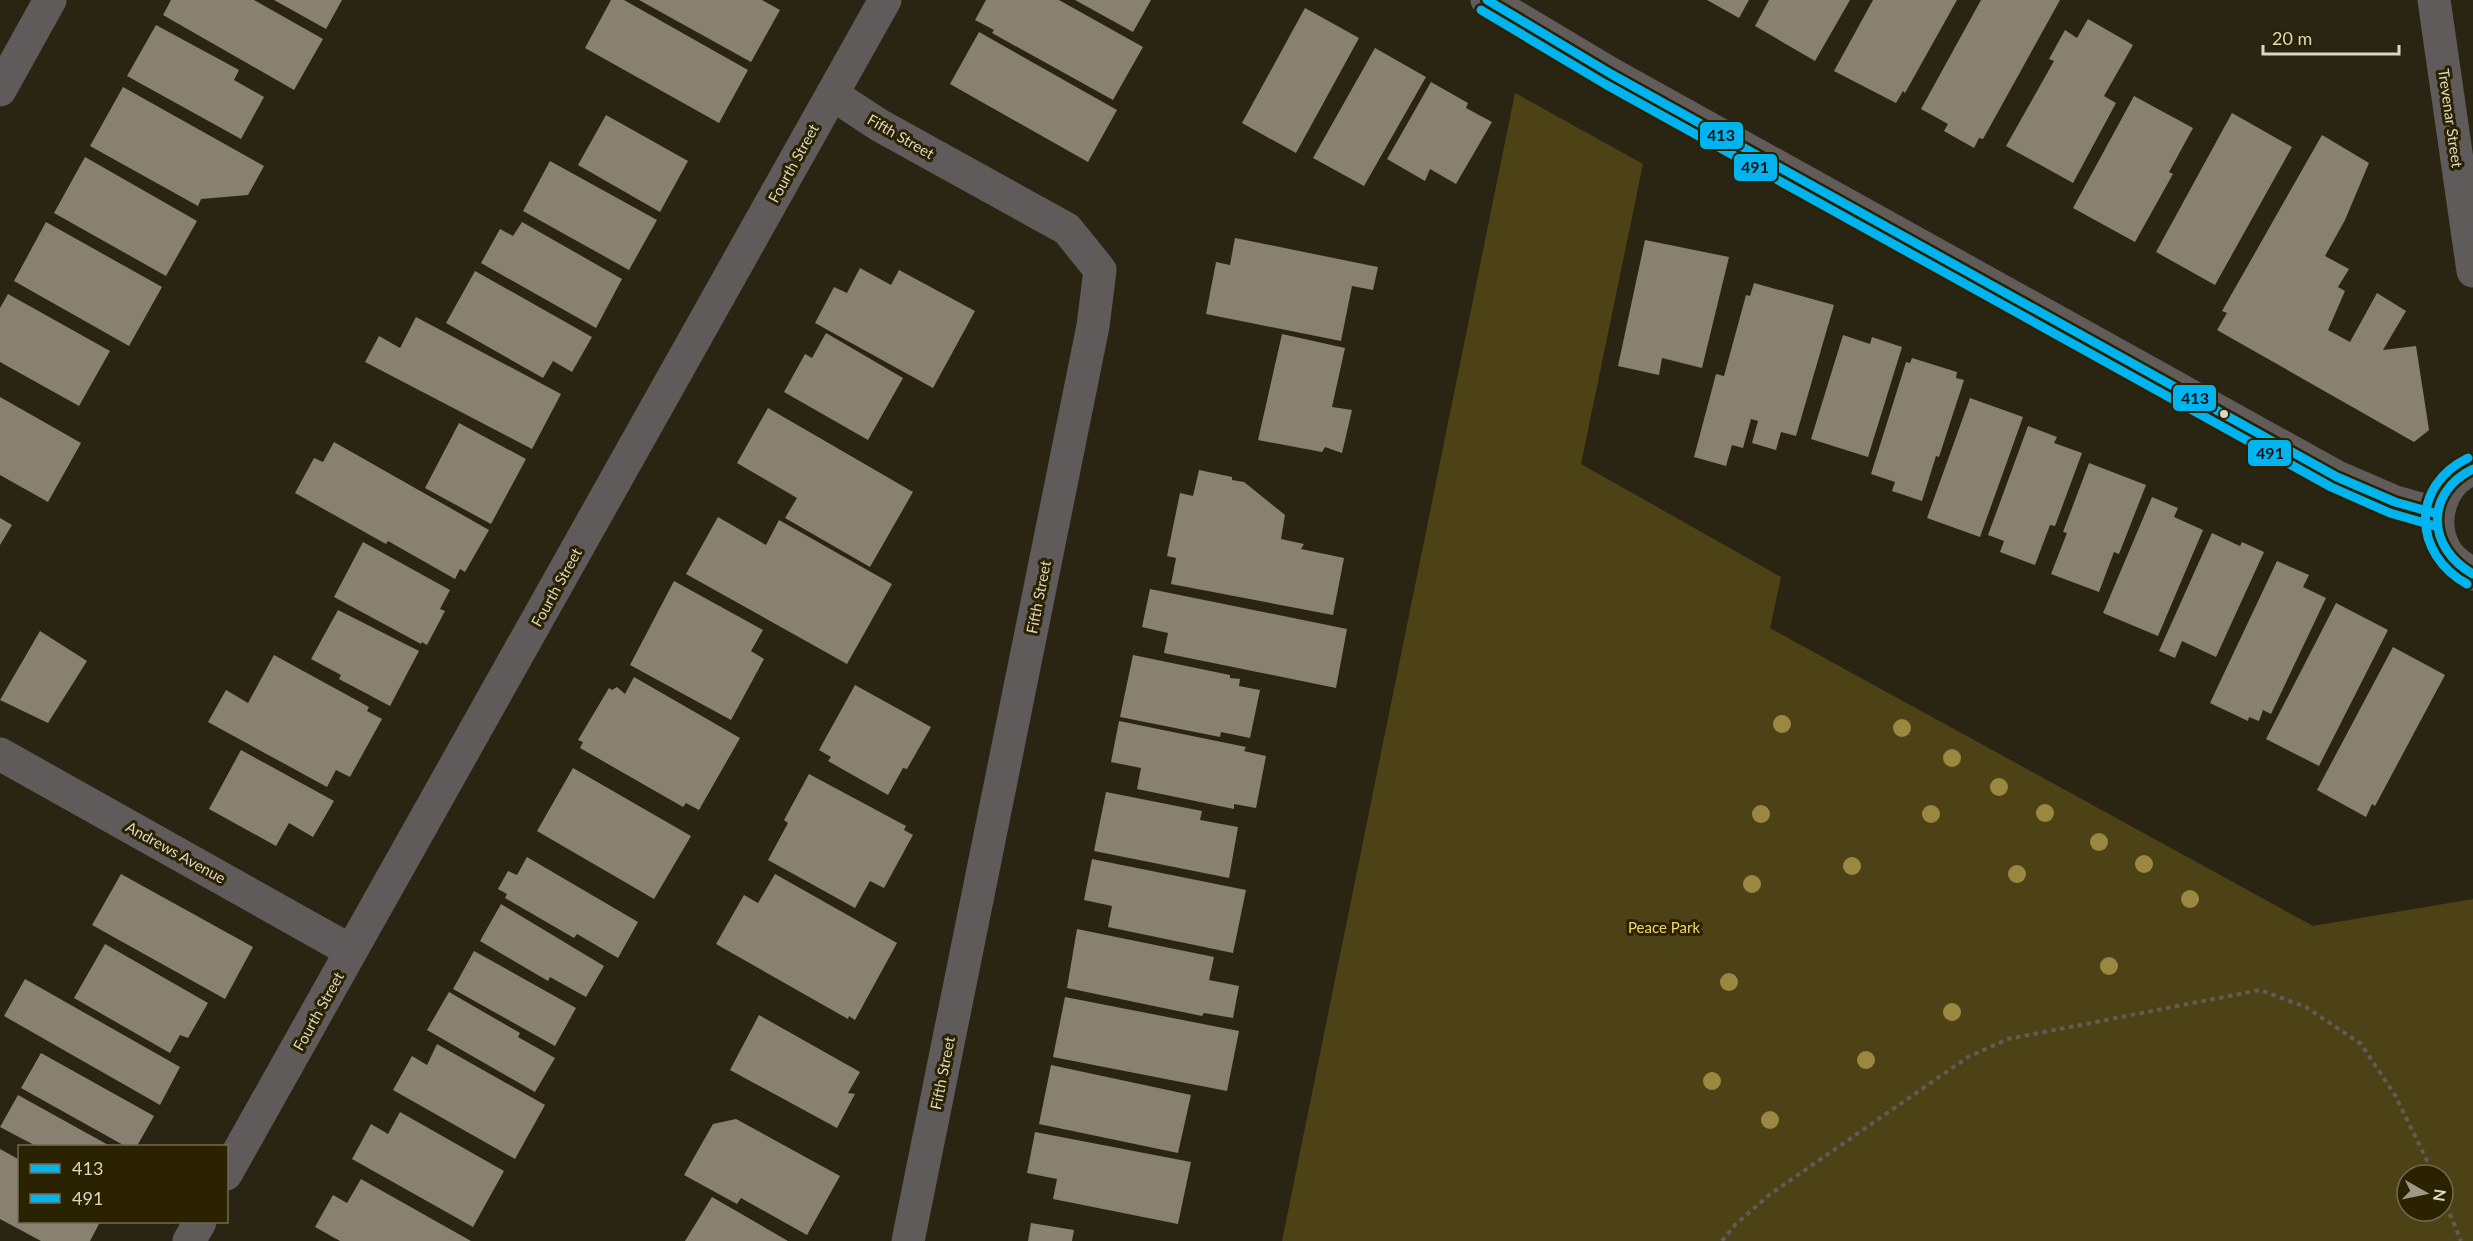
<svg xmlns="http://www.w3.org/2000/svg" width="2473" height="1241" font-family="Lato,sans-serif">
  <rect width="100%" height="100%" fill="#2a2512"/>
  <!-- green -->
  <path fill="#4d4216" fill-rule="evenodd" d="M 1515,93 L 1643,164 L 1581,464 L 1781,577 L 1770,628 L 2313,926 L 2473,899 L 2473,1241 L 1282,1241 ZM 2407,1175 L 2443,1175 L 2443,1211 L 2407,1211 Z"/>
  <!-- building -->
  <path fill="#888172" d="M 171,0 L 254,0 L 323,39 L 294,90 L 163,15 Z
    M 274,0 L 342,0 L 326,29 Z
    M 611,0 L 624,0 L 748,70 L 719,123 L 585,48 Z
    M 639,0 L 762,0 L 780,10 L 751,62 Z
    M 986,0 L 1059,0 L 1143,47 L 1113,100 L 992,33 L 994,30 L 975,20 Z
    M 1075,0 L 1151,0 L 1133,32 Z
    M 1707,0 L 1749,0 L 1739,18 Z
    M 1769,0 L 1850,0 L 1815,61 L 1755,26 Z
    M 1873,0 L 1957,0 L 1905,93 L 1903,91 L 1896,103 L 1834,71 Z
    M 1981,0 L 2060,0 L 1983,139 L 1979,138 L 1974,148 L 1944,131 L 1948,124 L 1921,109 Z
    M 1305,8 L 1359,38 L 1296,153 L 1242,123 Z
    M 2088,19 L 2133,45 L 2104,96 L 2116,103 L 2073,183 L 2006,146 L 2054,61 L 2049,59 L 2065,30 L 2077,38 Z
    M 156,25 L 239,70 L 234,80 L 264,97 L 241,139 L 127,76 Z
    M 979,32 L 1117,110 L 1088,162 L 950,84 Z
    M 1375,48 L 1426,77 L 1364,186 L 1313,158 Z
    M 1431,82 L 1468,103 L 1466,108 L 1492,122 L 1456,184 L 1430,169 L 1425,181 L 1387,159 Z
    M 123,87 L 264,166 L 248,195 L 201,199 L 198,206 L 90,146 Z
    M 2134,96 L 2193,128 L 2169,172 L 2173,174 L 2135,242 L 2073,208 Z
    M 2232,113 L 2292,147 L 2215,285 L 2156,252 Z
    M 606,115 L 688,161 L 660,212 L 578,165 Z
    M 2322,135 L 2369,163 L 2345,220 L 2325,256 L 2349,269 L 2338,287 L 2345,291 L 2328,330 L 2350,342 L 2377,293 L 2406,311 L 2383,350 L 2416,346 L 2429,430 L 2414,442 L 2217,330 L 2227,313 L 2222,311 Z
    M 85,157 L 197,221 L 166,276 L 54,213 Z
    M 550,161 L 657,220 L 629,270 L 523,211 Z
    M 46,222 L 162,287 L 129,346 L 14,281 Z
    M 522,222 L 622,279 L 596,328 L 481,263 L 500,229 L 513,236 Z
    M 1235,238 L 1378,267 L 1373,290 L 1352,286 L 1341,341 L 1206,314 L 1216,262 L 1230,265 Z
    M 1645,240 L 1729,257 L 1702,368 L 1662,358 L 1659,375 L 1618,366 Z
    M 860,268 L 891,285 L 899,270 L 975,311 L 933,388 L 815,323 L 834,287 L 847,293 Z
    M 475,271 L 592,337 L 572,372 L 553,361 L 543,378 L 446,323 Z
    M 1754,283 L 1834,305 L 1796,436 L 1781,432 L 1776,450 L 1752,443 L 1758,421 L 1751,419 L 1743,448 L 1732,445 L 1726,466 L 1694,457 L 1716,374 L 1724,376 L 1746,295 L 1750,296 Z
    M 8,294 L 110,351 L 79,406 L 0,362 L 0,308 Z
    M 416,317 L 561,394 L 532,449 L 365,362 L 379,336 L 400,348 Z
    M 826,333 L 903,378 L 868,440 L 784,392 L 805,354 L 812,358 Z
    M 1282,334 L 1345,348 L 1332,407 L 1352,410 L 1342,453 L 1325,447 L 1322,452 L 1258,440 Z
    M 1843,335 L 1870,344 L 1872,337 L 1902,347 L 1868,457 L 1811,439 Z
    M 1912,358 L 1957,372 L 1956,378 L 1964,380 L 1939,457 L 1936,456 L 1922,501 L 1892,491 L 1895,482 L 1871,474 L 1906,362 L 1910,363 Z
    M 0,397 L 81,443 L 48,502 L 0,475 Z
    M 1970,398 L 2023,417 L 1980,537 L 1927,518 Z
    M 768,408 L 913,492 L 870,567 L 785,518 L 797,498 L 737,463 Z
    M 459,423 L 526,459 L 491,524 L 425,488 Z
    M 2028,426 L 2057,437 L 2054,443 L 2082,453 L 2055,526 L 2050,525 L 2035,565 L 2000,552 L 2004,541 L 1988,535 Z
    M 334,442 L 489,530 L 465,572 L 460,569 L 455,579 L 388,541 L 386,544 L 295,493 L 314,458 L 323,462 Z
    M 2089,463 L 2146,485 L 2119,554 L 2114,552 L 2099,592 L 2051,574 L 2067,533 L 2063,532 Z
    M 1199,470 L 1232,477 L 1232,480 L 1244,482 L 1285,515 L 1281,539 L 1304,544 L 1301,549 L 1344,558 L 1333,615 L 1171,584 L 1176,558 L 1167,556 L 1180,493 L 1193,496 Z
    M 2152,497 L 2178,508 L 2174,517 L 2203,530 L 2158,636 L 2103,613 Z
    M 718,517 L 766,545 L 779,520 L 892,584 L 847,664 L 686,574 Z
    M 0,518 L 12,525 L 0,545 Z
    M 2212,533 L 2240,546 L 2242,542 L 2264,552 L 2216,657 L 2182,641 L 2175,658 L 2159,651 Z
    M 363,542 L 450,590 L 440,609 L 445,611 L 427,645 L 422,642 L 421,644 L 334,597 Z
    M 2277,561 L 2309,575 L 2303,587 L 2326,598 L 2271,714 L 2263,710 L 2259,721 L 2249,717 L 2248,721 L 2210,703 Z
    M 674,581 L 763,630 L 751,651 L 764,659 L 731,720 L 630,665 Z
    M 1150,589 L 1347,629 L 1336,688 L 1164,653 L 1168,633 L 1142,627 Z
    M 2336,603 L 2388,630 L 2319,766 L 2266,739 Z
    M 338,610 L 419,651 L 390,706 L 339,679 L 341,675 L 311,659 Z
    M 40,631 L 87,661 L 48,723 L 0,700 Z
    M 2393,647 L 2445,675 L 2375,806 L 2372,804 L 2366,817 L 2317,790 Z
    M 274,655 L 369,707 L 367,711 L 382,719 L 350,777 L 336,770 L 327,787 L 208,722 L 226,690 L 248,703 Z
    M 1133,655 L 1230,675 L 1230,678 L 1240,679 L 1239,686 L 1260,690 L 1250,738 L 1221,732 L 1220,737 L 1120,717 Z
    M 634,677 L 740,738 L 699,810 L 686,803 L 683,807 L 580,748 L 583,742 L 578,740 L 609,688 L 612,690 L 617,687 L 625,694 Z
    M 855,685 L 931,727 L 907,769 L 903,768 L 888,795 L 828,761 L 831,757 L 819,750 Z
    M 1119,721 L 1246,747 L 1244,751 L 1266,756 L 1256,808 L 1234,804 L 1234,809 L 1137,789 L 1141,768 L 1111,762 Z
    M 241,750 L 334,801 L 313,837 L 289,823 L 276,846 L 209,809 Z
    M 573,768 L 691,836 L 654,899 L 537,831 Z
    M 809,774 L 906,826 L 904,830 L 913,835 L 884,888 L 870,881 L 855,908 L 768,860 L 788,823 L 784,820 Z
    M 1106,792 L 1202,811 L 1200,820 L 1238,827 L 1229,878 L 1094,851 Z
    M 527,857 L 638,922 L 618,958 L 577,934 L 574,938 L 505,898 L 507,894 L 498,889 L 508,871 L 517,875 Z
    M 1092,859 L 1246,890 L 1233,953 L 1108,927 L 1112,906 L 1084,900 Z
    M 121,874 L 253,947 L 225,999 L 92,925 Z
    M 775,874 L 897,943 L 855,1020 L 849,1016 L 848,1019 L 716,944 L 744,895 L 758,903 Z
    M 501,904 L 604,966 L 586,997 L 550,977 L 548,981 L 480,941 Z
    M 1077,929 L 1214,957 L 1209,980 L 1239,986 L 1233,1018 L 1204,1013 L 1202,1016 L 1067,988 Z
    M 105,944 L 208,1003 L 188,1038 L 180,1035 L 170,1053 L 74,998 Z
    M 474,951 L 576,1008 L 555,1046 L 453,989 Z
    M 25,979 L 180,1067 L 160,1105 L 4,1016 Z
    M 449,992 L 520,1033 L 518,1037 L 555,1058 L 535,1092 L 427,1030 Z
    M 1065,997 L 1239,1031 L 1227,1091 L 1053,1057 Z
    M 759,1015 L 860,1072 L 848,1093 L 855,1094 L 837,1128 L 730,1070 Z
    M 437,1044 L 545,1105 L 515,1159 L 393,1090 L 412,1056 L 427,1065 Z
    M 41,1053 L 154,1116 L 137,1146 L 125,1146 L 21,1088 Z
    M 1051,1065 L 1191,1095 L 1178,1153 L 1039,1124 Z
    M 18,1095 L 110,1146 L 36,1146 L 0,1127 Z
    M 400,1112 L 504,1171 L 473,1227 L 352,1159 L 371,1124 L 388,1134 Z
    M 736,1119 L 840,1176 L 807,1235 L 741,1198 L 737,1204 L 684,1175 L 713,1124 Z
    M 1035,1132 L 1191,1162 L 1178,1224 L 1053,1199 L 1057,1179 L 1027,1173 Z
    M 0,1149 L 20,1160 L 20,1222 L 100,1222 L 90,1241 L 41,1241 L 0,1219 Z
    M 361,1179 L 471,1241 L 340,1241 L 315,1227 L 333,1195 L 347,1203 Z
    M 712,1197 L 788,1241 L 685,1241 Z
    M 1031,1223 L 1074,1230 L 1072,1241 L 1028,1241 Z"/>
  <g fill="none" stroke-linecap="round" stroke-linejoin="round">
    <!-- path -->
    <path stroke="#615c56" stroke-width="4" stroke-dasharray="4.5 4.5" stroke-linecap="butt" d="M 2443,1197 L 2461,1241
      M 1722,1241 L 1735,1225 L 1769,1195 L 1968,1057 L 2008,1039 L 2260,990 L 2306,1007 L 2361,1044 L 2395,1095 L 2434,1175"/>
    <!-- street -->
    <path stroke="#5f5b5a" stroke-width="33" d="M 2434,0 L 2473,271
      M 0,90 L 50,0
      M 832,94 L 879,125 L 1067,229 L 1100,270 L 1093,326 L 908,1241
      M 0,754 L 351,951
      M 226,1174 L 885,0
      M 189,1241 L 200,1222"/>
    <!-- secondary -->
    <path stroke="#615b59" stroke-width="33" d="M 1487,0 L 1611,74 L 2337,477 L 2395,502 L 2438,514
      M 2473,469 C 2441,480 2429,521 2445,550 C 2451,561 2462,568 2473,574"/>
    <!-- bus-1 casing -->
    <g stroke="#2a2200" stroke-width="14">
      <path id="bus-1" d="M 1487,0 L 1611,74 L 2337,477 L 2395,502 L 2438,514
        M 2473,469 C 2424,493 2427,548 2473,574"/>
    </g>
    <!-- bus-2 casing -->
    <g stroke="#2a2200" stroke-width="14">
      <path id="bus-2" d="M 1481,10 L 1605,84 L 2331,487 L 2390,513 L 2435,526
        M 2467,584 C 2413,554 2410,486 2468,458"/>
    </g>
    <!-- bus-1 -->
    <use href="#bus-1" stroke="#00b5ef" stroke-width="9"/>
    <!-- bus-2 -->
    <use href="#bus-2" stroke="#00b5ef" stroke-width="9"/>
  </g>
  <!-- trees -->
  <g fill="#9a8740">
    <circle cx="1782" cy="724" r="9"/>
    <circle cx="1902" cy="728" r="9"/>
    <circle cx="1952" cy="758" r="9"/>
    <circle cx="1999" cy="787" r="9"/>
    <circle cx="2045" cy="813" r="9"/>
    <circle cx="1761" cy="814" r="9"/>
    <circle cx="1931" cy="814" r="9"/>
    <circle cx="2099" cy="842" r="9"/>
    <circle cx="2144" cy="864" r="9"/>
    <circle cx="1852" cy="866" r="9"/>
    <circle cx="2017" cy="874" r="9"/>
    <circle cx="1752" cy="884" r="9"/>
    <circle cx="2190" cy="899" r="9"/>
    <circle cx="2109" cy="966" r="9"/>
    <circle cx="1729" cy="982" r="9"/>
    <circle cx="1952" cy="1012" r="9"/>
    <circle cx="1866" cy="1060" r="9"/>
    <circle cx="1712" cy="1081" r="9"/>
    <circle cx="1770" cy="1120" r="9"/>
  </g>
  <!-- markers -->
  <circle fill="#dcd7c4" stroke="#2a2200" stroke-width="2" cx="2224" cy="414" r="5"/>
  <g text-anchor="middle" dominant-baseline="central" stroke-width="6" stroke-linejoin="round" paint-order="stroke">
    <!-- street labels -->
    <g font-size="15" fill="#dcd7c4" stroke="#2a2200">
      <text transform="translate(2451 118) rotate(82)">Trevenar Street</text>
      <text transform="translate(901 136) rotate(30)">Fifth Street</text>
      <text transform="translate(793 163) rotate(-61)">Fourth Street</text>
      <text transform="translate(556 587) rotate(-61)">Fourth Street</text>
      <text transform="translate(1038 597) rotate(-79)">Fifth Street</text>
      <text transform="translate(176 852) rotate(29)">Andrews Avenue</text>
      <text transform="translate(318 1011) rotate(-61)">Fourth Street</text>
      <text transform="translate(942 1073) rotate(-79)">Fifth Street</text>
    </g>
    <!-- park labels -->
    <g font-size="15" fill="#f5d765" stroke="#2a2200">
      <text x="1664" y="927">Peace Park</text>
    </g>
  </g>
  <g stroke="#2a2200" stroke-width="2">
    <rect x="1699" y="121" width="45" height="29" rx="6" fill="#00b5ef"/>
    <rect x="1733" y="153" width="45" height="29" rx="6" fill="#00b5ef"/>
    <rect x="2172" y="384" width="45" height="28" rx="6" fill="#00b5ef"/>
    <rect x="2247" y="439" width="45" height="28" rx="6" fill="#00b5ef"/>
  </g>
  <g font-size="16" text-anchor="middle" font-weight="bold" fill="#111">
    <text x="1721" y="141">413</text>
    <text x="1755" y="173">491</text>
    <text x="2195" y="404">413</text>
    <text x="2270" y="459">491</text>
  </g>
  <!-- legend -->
  <rect x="18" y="1145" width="210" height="78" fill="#2a2200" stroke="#716a4e" stroke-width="1.5"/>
  <rect x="30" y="1164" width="30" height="9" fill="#00b5ef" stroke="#716a4e" stroke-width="1.5"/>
  <text x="72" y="1175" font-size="18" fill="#dcd7c4">413</text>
  <rect x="30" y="1194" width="30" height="9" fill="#00b5ef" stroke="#716a4e" stroke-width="1.5"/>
  <text x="72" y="1205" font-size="18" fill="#dcd7c4">491</text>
  <!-- north arrow -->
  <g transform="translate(2425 1193) rotate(99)"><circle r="28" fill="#2a2200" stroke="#716a4e" stroke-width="1.5"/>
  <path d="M0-4.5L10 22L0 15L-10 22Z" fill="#9e9986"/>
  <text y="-9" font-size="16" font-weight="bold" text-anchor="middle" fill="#dcd7c4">N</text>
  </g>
  <!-- scale -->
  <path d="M2263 45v9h136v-9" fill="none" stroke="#dcd7c4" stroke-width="3"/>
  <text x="2272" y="45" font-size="18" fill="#dcd7c4" stroke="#2a2200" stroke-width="4.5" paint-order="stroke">20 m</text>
</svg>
